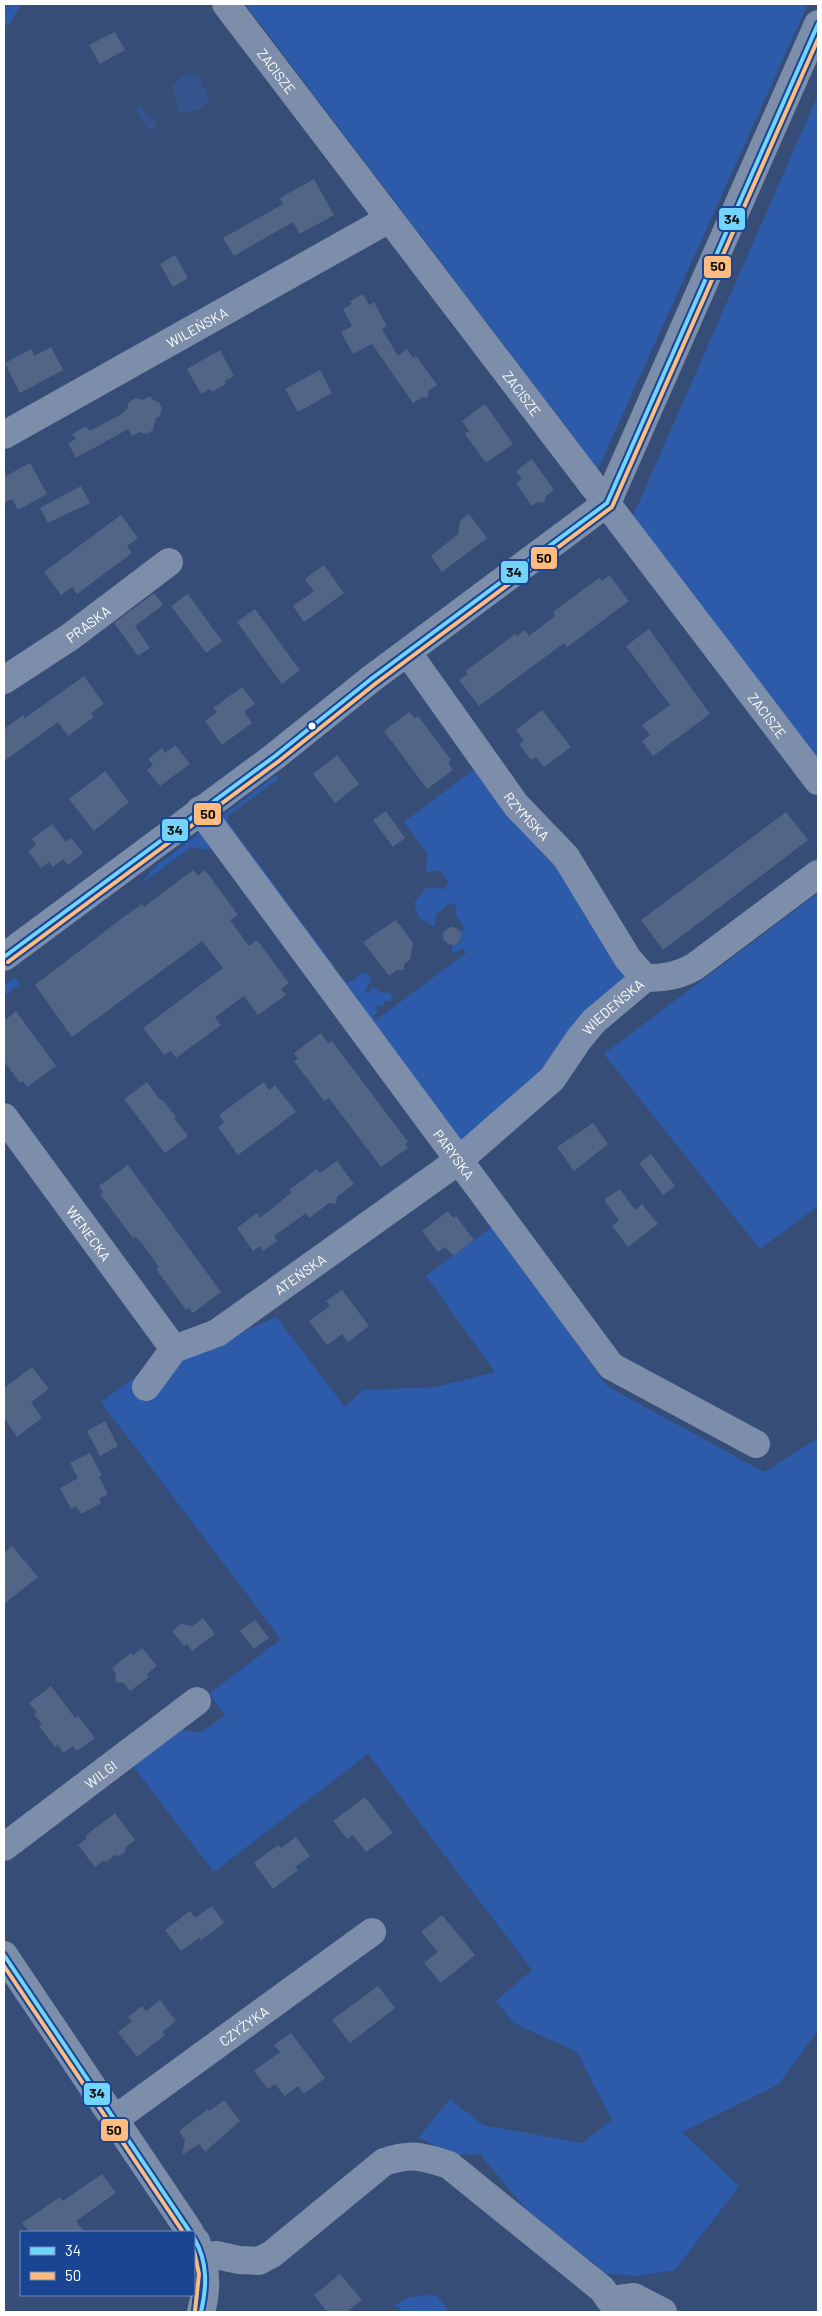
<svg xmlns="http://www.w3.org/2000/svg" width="822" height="2316" font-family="Barlow,sans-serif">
  <rect width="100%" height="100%" fill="#354d77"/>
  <!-- green -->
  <path fill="#2d5baa" d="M 4,4 L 21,4 L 10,23 L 4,27 Z
    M 245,4 L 808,4 L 598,469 Z
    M 818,95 L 818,770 L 629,525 Z
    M 480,765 L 534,833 L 631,976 L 576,1039 L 464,1143 L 449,1134 L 340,979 L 343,977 L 348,984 L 352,980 L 355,981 L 359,974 L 367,973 L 371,978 L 365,992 L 368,993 L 371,988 L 375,988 L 381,993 L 388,992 L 392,996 L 391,1001 L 384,1002 L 383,1006 L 373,1007 L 378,1011 L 373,1016 L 376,1020 L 466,953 L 463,948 L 456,953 L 452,952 L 452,944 L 461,942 L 459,930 L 466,931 L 456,916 L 456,905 L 448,904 L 436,915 L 435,927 L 419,918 L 414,903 L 427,887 L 445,889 L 448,881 L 440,870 L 426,872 L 427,853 L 404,822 Z
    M 276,775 L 279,778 L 228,816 L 228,822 L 335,967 L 332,968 L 221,817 Z
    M 202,831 L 211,850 L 191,847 L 138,886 L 156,866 Z
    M 818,893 L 818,1206 L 760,1249 L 604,1054 Z
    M 15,977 L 20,984 L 4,996 L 4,985 Z
    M 493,1226 L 607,1386 L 764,1472 L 818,1438 L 818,2030 L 779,2084 L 682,2132 L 739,2186 L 675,2270 L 637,2276 L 607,2274 L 525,2208 L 480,2154 L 453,2155 L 419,2137 L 450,2099 L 483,2125 L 582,2143 L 612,2120 L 577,2052 L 514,2023 L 496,2001 L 532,1970 L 368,1754 L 214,1872 L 133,1766 L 182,1730 L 202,1732 L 225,1715 L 209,1694 L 281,1639 L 101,1402 L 145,1370 L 175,1362 L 276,1317 L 345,1407 L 363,1390 L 436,1387 L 495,1372 L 426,1276 Z
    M 424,2295 L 437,2296 L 446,2307 L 446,2312 L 403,2312 L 395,2305 L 407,2298 Z"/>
  <!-- water -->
  <path fill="#35538c" d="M 189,74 L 199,77 L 209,97 L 209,102 L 199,110 L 181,113 L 176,109 L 177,105 L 172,87 L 179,78 Z
    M 139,105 L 142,106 L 148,115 L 157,123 L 152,130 L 148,129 L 135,109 Z"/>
  <!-- building -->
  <path fill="#526587" d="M 115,32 L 125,50 L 100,64 L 89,45 Z
    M 314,179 L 334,215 L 300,234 L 293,222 L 234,256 L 223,238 L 283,204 L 280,198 Z
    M 175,255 L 188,278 L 173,287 L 160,264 Z
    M 363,294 L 369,305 L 374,302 L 387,326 L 382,329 L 398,356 L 407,349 L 413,358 L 416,356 L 437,385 L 428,391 L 428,398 L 422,397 L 413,403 L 372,344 L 353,354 L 341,332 L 352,326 L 343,309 L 352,304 L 350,301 Z
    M 51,347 L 63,370 L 20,393 L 5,363 L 31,349 L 34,356 Z
    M 220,350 L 234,376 L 225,381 L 226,384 L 212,392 L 210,389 L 201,394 L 187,369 Z
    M 320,370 L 332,393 L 298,412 L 285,389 Z
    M 150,396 L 153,400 L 159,402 L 162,408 L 160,416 L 156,418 L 153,430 L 147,434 L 140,432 L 132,436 L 128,429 L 76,458 L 68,443 L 76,439 L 72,434 L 86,426 L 90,431 L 120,415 L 127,409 L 129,402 L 135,398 L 143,400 Z
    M 485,404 L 513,444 L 486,463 L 465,434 L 469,431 L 462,421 Z
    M 532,459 L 554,490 L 546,496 L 544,503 L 537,502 L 532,506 L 516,483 L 522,479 L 516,471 Z
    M 30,463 L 47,494 L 18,510 L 12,499 L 4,503 L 4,477 Z
    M 81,486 L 90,503 L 48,523 L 40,508 Z
    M 469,514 L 487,538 L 442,572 L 431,556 L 458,534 L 460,521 Z
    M 121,515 L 138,538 L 127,546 L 132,553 L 77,594 L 72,587 L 61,595 L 44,572 Z
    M 324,565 L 344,593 L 304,622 L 293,606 L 314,591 L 305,579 Z
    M 609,575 L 629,601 L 567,647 L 564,643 L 479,706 L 459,680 L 468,674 L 466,671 L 515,634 L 517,636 L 525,630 L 529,636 L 555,616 L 553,612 L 569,600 L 599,578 L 602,581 Z
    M 154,593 L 163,605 L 135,626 L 150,648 L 138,656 L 114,623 Z
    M 188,594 L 222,641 L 206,653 L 171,606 Z
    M 255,609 L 300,670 L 282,684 L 237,622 Z
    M 649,629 L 710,714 L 653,756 L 642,741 L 650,735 L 642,725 L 670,705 L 626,646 Z
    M 84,676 L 104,704 L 91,713 L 94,717 L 68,736 L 58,722 L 4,761 L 4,729 L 23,715 L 25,718 Z
    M 242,687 L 255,704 L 244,712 L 252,723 L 222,745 L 205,721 L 217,712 L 213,708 Z
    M 542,710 L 571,747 L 544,767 L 536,757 L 531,760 L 519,744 L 524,741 L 516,730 Z
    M 409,712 L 415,718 L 418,716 L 451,760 L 448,763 L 453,770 L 427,789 L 384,731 Z
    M 175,745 L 190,764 L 160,786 L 147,770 L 153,765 L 148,759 L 162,748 L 165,753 Z
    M 337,755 L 359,784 L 335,803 L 313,774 Z
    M 105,771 L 129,802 L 94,831 L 69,799 Z
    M 386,811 L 405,838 L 393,847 L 373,820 Z
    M 786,812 L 808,840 L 663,950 L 641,920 Z
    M 52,824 L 66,842 L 71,838 L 83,853 L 68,865 L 63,859 L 53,867 L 49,862 L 41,868 L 28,851 L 36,845 L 32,839 Z
    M 193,870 L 198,876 L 205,870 L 238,915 L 230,920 L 249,946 L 257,940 L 289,983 L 281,989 L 286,995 L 258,1015 L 244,996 L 215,1017 L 221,1025 L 184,1052 L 176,1058 L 171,1051 L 164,1055 L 143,1028 L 223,968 L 202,941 L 72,1037 L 35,985 L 125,916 L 142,904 L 144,907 Z
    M 396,920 L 413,943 L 410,960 L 405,963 L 403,970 L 397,970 L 389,976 L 363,942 Z
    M443 936a9 9 0 1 1 18 0a9 9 0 1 1-18 0Z
    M 16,1011 L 56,1066 L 27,1087 L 23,1081 L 20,1083 L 4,1061 L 4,1021 Z
    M 321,1033 L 328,1043 L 332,1041 L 408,1142 L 405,1144 L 408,1148 L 381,1167 L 329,1098 L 324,1101 L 294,1061 L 298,1059 L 294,1053 Z
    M 147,1082 L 160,1100 L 162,1099 L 176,1117 L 174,1118 L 188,1136 L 165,1153 L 124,1099 Z
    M 264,1082 L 269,1090 L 275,1085 L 296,1112 L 238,1155 L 218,1127 L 224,1122 L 219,1115 Z
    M 593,1123 L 608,1144 L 574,1171 L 557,1147 Z
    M 651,1154 L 675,1186 L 663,1195 L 639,1163 Z
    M 337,1161 L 354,1184 L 337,1197 L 336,1204 L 329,1203 L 309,1218 L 306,1213 L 274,1236 L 277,1241 L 263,1251 L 260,1246 L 253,1251 L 237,1228 L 257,1213 L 260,1218 L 291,1193 L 289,1190 L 317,1169 L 320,1173 Z
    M 128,1165 L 221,1292 L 193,1313 L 189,1308 L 186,1310 L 156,1269 L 159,1267 L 141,1242 L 136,1237 L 133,1238 L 100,1194 L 103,1192 L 99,1186 Z
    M 620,1189 L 635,1210 L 642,1204 L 658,1224 L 628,1247 L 612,1226 L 619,1220 L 604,1200 Z
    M 448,1211 L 453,1218 L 456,1216 L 474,1240 L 453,1256 L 445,1247 L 438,1252 L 422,1231 Z
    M 342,1290 L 369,1326 L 348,1342 L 342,1334 L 327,1345 L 309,1321 L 330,1306 L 326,1301 Z
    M 32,1367 L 49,1389 L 31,1402 L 42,1418 L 17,1437 L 4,1418 L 4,1388 Z
    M 105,1421 L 118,1446 L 100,1456 L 87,1431 Z
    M 90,1453 L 102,1476 L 99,1477 L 108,1494 L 99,1499 L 101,1503 L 81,1514 L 76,1506 L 71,1509 L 60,1488 L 78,1478 L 70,1463 Z
    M 12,1546 L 38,1577 L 4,1604 L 4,1553 Z
    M 203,1618 L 215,1634 L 192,1651 L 187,1644 L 184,1646 L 172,1631 L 181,1624 L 193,1626 Z
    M 255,1620 L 269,1638 L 254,1649 L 240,1631 Z
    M 142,1648 L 157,1666 L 147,1674 L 149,1677 L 130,1691 L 124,1683 L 115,1682 L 116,1674 L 112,1668 L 131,1653 L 133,1655 Z
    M 51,1686 L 75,1718 L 78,1716 L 95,1738 L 77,1751 L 73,1746 L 63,1753 L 58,1745 L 55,1747 L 39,1726 L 42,1724 L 34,1714 L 37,1712 L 29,1703 Z
    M 365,1797 L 393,1833 L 366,1852 L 353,1835 L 347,1839 L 333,1821 Z
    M 115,1813 L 135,1840 L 126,1847 L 125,1852 L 119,1856 L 115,1855 L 106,1862 L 104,1860 L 95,1867 L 78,1845 L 87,1838 L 85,1836 Z
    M 296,1837 L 310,1856 L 295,1867 L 298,1870 L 273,1889 L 254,1863 L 278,1845 L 281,1848 Z
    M 212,1906 L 224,1923 L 201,1940 L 199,1938 L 181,1951 L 165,1930 L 190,1911 L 195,1918 Z
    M 442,1915 L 475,1955 L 441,1983 L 424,1963 L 438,1952 L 421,1932 Z
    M 378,1986 L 395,2008 L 350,2043 L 332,2020 Z
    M 160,2000 L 176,2021 L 162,2032 L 165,2035 L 137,2057 L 118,2032 L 132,2021 L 128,2017 L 142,2006 L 146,2011 Z
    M 291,2033 L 325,2078 L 304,2094 L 298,2086 L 285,2096 L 275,2084 L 268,2089 L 254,2071 L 280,2052 L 274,2045 Z
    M 224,2100 L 240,2121 L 205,2152 L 199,2144 L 182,2155 L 185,2140 L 179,2131 L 208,2109 L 209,2111 Z
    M 102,2174 L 116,2193 L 76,2221 L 84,2232 L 29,2232 L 22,2223 L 60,2197 L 63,2201 Z
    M 340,2274 L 362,2300 L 347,2312 L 327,2312 L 314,2295 Z"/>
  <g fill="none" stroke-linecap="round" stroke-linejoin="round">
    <!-- minor -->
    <g stroke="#7d8eaa" stroke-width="28">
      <path id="s1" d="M 226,4 L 818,781"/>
      <path id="s2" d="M 4,435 L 389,219"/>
      <path id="s3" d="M 408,653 L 516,805 L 566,857 L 628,959 L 645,978"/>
      <path id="s4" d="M 4,680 L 70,637 L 169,562"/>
      <path id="s5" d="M 200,810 L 611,1366 L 756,1444"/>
      <path d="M 4,957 L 275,756 L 371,679 L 607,503 L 818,24"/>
      <path id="s6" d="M 4,1117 L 174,1349"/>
      <path id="s7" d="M 146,1387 L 174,1349 L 217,1333 L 458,1161 L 552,1079 L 579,1039 L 594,1021 L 645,978 C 664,978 678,976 694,967 L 818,874"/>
      <path id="s8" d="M 4,1847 L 197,1701"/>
      <path d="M 4,1955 L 190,2232"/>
      <path id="s9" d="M 115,2119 L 372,1932"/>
      <path d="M 196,2241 C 207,2265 208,2287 201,2312"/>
      <path d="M 203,2259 L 216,2255 L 239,2260 L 259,2261 L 272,2254 L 384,2162 C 411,2153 422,2156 449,2165 L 602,2289 L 610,2300"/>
      <path d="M 610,2300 L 634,2297 L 663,2312"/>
    </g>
    <!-- bus-1 casing -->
    <g stroke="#194593" stroke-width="8">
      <path id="bus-1" d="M 4,957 L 275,756 L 371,679 L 607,503 L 818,24
        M 4,1955 L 190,2232
        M 194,2238 C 208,2262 207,2286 201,2312"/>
    </g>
    <!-- bus-2 casing -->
    <g stroke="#194593" stroke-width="8">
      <path id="bus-2" d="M 8,962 L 279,761 L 375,684 L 612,507 L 818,39
        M 4,1966 L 183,2232
        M 194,2251 L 199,2274 L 195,2311"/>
    </g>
    <!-- bus-1 -->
    <use href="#bus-1" stroke="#73d4fb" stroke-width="4"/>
    <!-- bus-2 -->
    <use href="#bus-2" stroke="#ffbc80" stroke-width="4"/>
  </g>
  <!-- markers -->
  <circle fill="#fff" stroke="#194593" stroke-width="2" cx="312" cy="726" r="4.5"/>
  <g text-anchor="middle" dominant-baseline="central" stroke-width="4" stroke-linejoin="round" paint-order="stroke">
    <!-- street labels -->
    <g font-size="14" fill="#fff" stroke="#194593">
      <text stroke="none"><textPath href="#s1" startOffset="84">ZACISZE</textPath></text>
      <text stroke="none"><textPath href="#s2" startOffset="221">WILEŃSKA</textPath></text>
      <text stroke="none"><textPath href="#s1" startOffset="489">ZACISZE</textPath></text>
      <text stroke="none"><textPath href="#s4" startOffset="101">PRASKA</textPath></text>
      <text stroke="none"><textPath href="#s1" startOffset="894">ZACISZE</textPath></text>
      <text stroke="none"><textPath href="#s3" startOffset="202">RZYMSKA</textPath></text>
      <text stroke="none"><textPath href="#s7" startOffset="609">WIEDEŃSKA</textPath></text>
      <text stroke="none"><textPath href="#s5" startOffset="428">PARYSKA</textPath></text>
      <text stroke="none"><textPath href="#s6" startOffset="144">WENECKA</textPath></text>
      <text stroke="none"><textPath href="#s7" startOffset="195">ATEŃSKA</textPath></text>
      <text stroke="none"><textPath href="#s8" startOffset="121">WILGI</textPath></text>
      <text stroke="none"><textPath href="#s9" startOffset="159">CZYŻYKA</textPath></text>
    </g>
  </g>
  <g stroke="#194593" stroke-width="2">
    <rect x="718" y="207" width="28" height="24" rx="5" fill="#73d4fb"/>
    <rect x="703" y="255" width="29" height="24" rx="5" fill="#ffbc80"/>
    <rect x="530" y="546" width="28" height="24" rx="5" fill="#ffbc80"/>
    <rect x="500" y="560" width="29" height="24" rx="5" fill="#73d4fb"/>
    <rect x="193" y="802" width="29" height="24" rx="5" fill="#ffbc80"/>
    <rect x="161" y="818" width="28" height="24" rx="5" fill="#73d4fb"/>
    <rect x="83" y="2082" width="28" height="24" rx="5" fill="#73d4fb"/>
    <rect x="100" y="2118" width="29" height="24" rx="5" fill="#ffbc80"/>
  </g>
  <g font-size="14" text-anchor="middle" font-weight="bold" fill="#111">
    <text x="732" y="224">34</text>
    <text x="718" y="271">50</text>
    <text x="544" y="563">50</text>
    <text x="514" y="577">34</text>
    <text x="208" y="819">50</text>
    <text x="175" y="835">34</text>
    <text x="97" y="2098">34</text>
    <text x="114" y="2135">50</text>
  </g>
  <!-- border -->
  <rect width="822" height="2316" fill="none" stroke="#ffffff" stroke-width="10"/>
  <!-- legend -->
  <rect x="20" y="2231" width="175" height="65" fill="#194593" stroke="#758fbe"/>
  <rect x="30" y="2247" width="25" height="8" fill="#73d4fb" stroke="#758fbe"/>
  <text x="65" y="2256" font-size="15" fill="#ffffff">34</text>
  <rect x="30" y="2272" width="25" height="8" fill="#ffbc80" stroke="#758fbe"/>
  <text x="65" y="2281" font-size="15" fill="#ffffff">50</text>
</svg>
